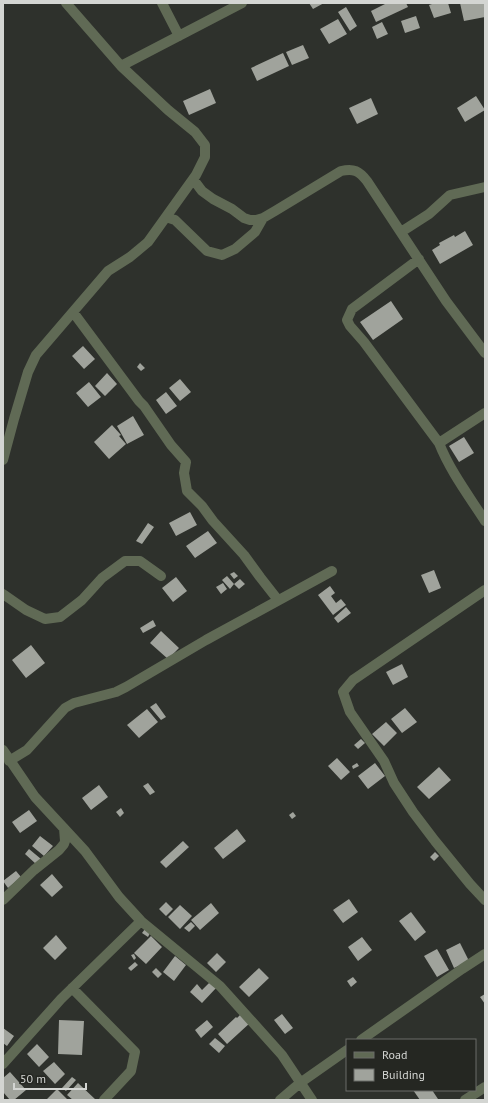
<svg xmlns="http://www.w3.org/2000/svg" width="488" height="1103" font-family="'PT Sans',sans-serif">
  <rect width="100%" height="100%" fill="#2e312c"/>
  <!-- building -->
  <path fill="#a0a39c" d="M 309,3 L 324,3 L 313,9 Z
    M 387,3 L 406,3 L 408,7 L 376,22 L 371,11 Z
    M 435,3 L 448,3 L 451,13 L 434,18 L 429,5 Z
    M 460,3 L 485,3 L 485,17 L 464,21 Z
    M 346,7 L 357,26 L 350,31 L 338,12 Z
    M 416,16 L 420,28 L 405,33 L 401,21 Z
    M 338,19 L 347,34 L 329,44 L 320,29 Z
    M 382,22 L 388,34 L 377,39 L 372,27 Z
    M 303,45 L 309,58 L 292,65 L 286,52 Z
    M 283,53 L 289,66 L 257,81 L 251,68 Z
    M 210,89 L 216,103 L 189,115 L 183,101 Z
    M 476,96 L 485,110 L 465,122 L 457,108 Z
    M 371,98 L 378,114 L 357,124 L 349,108 Z
    M 465,231 L 473,245 L 440,264 L 432,250 L 440,245 L 439,243 L 454,235 L 455,237 Z
    M 391,301 L 403,319 L 373,340 L 360,322 Z
    M 83,346 L 95,359 L 84,369 L 72,356 Z
    M 140,363 L 145,368 L 141,371 L 137,367 Z
    M 107,373 L 117,384 L 105,396 L 95,386 Z
    M 180,379 L 191,392 L 180,401 L 169,388 Z
    M 89,382 L 101,397 L 88,407 L 76,393 Z
    M 166,392 L 177,406 L 166,414 L 156,400 Z
    M 133,416 L 144,435 L 127,444 L 117,426 Z
    M 112,425 L 121,435 L 119,436 L 126,444 L 109,459 L 94,442 Z
    M 464,437 L 474,453 L 459,462 L 449,446 Z
    M 190,512 L 197,525 L 176,536 L 169,523 Z
    M 148,523 L 154,527 L 142,544 L 136,541 Z
    M 208,531 L 217,543 L 195,558 L 186,546 Z
    M 434,570 L 441,588 L 429,593 L 421,575 Z
    M 234,572 L 238,576 L 234,579 L 230,574 Z
    M 227,576 L 234,584 L 230,589 L 222,580 Z
    M 176,577 L 187,591 L 173,602 L 162,588 Z
    M 240,579 L 245,584 L 239,589 L 234,584 Z
    M 223,583 L 227,589 L 221,594 L 216,587 Z
    M 330,586 L 335,593 L 331,596 L 336,603 L 341,599 L 346,605 L 333,615 L 318,595 Z
    M 346,607 L 351,613 L 338,623 L 334,618 Z
    M 153,620 L 156,626 L 143,633 L 140,628 Z
    M 161,631 L 179,648 L 168,659 L 150,643 Z
    M 31,645 L 45,663 L 26,678 L 12,660 Z
    M 402,664 L 408,677 L 393,685 L 386,672 Z
    M 156,703 L 166,717 L 161,720 L 150,707 Z
    M 405,708 L 417,722 L 402,733 L 391,719 Z
    M 147,709 L 158,722 L 139,738 L 127,725 Z
    M 386,722 L 397,733 L 384,746 L 372,734 Z
    M 361,739 L 365,743 L 358,749 L 354,745 Z
    M 337,758 L 350,772 L 341,780 L 328,766 Z
    M 357,763 L 359,766 L 353,769 L 352,766 Z
    M 375,763 L 385,776 L 368,789 L 358,776 Z
    M 439,767 L 451,780 L 429,799 L 417,787 Z
    M 148,783 L 155,792 L 150,795 L 143,786 Z
    M 99,785 L 108,797 L 91,810 L 82,798 Z
    M 121,808 L 124,813 L 120,817 L 116,812 Z
    M 29,810 L 37,821 L 20,833 L 12,822 Z
    M 293,812 L 296,816 L 292,819 L 289,815 Z
    M 237,829 L 246,841 L 223,859 L 214,848 Z
    M 40,836 L 53,846 L 44,856 L 32,846 Z
    M 183,841 L 189,847 L 166,868 L 160,862 Z
    M 29,849 L 41,859 L 36,864 L 25,854 Z
    M 435,852 L 439,856 L 434,861 L 430,857 Z
    M 16,871 L 21,877 L 8,888 L 3,881 Z
    M 52,874 L 63,887 L 52,897 L 40,885 Z
    M 349,899 L 358,912 L 343,923 L 333,910 Z
    M 166,902 L 173,909 L 166,916 L 159,909 Z
    M 211,903 L 219,913 L 200,930 L 191,920 Z
    M 180,905 L 192,916 L 180,929 L 168,917 Z
    M 411,912 L 426,932 L 415,941 L 399,921 Z
    M 191,922 L 195,926 L 189,932 L 184,928 Z
    M 145,929 L 150,933 L 148,937 L 142,933 Z
    M 56,935 L 67,948 L 55,960 L 43,948 Z
    M 151,936 L 162,947 L 146,964 L 134,953 Z
    M 362,937 L 372,950 L 358,961 L 348,947 Z
    M 460,943 L 469,961 L 454,968 L 446,950 Z
    M 437,949 L 449,970 L 437,977 L 424,956 Z
    M 217,953 L 226,962 L 216,972 L 207,963 Z
    M 134,954 L 136,958 L 134,960 L 131,955 Z
    M 175,956 L 186,965 L 174,981 L 163,972 Z
    M 135,962 L 138,965 L 131,971 L 128,968 Z
    M 156,968 L 162,974 L 158,978 L 152,972 Z
    M 259,968 L 269,978 L 249,997 L 239,987 Z
    M 353,977 L 357,982 L 351,987 L 347,981 Z
    M 211,981 L 217,987 L 202,1003 L 190,992 L 197,984 L 202,990 Z
    M 485,994 L 485,1004 L 480,997 Z
    M 242,1013 L 251,1022 L 227,1044 L 218,1034 L 236,1017 L 237,1018 Z
    M 282,1014 L 293,1028 L 285,1034 L 274,1020 Z
    M 59,1020 L 84,1021 L 82,1055 L 58,1054 Z
    M 207,1020 L 213,1027 L 201,1038 L 195,1030 Z
    M 3,1028 L 14,1036 L 7,1046 L 3,1043 Z
    M 215,1038 L 225,1046 L 219,1053 L 209,1044 Z
    M 37,1044 L 49,1057 L 39,1067 L 27,1054 Z
    M 54,1062 L 65,1074 L 55,1084 L 43,1071 Z
    M 10,1072 L 26,1090 L 14,1100 L 10,1100 L 3,1092 L 3,1078 Z
    M 72,1077 L 76,1080 L 66,1091 L 62,1088 Z
    M 78,1083 L 96,1100 L 73,1100 L 67,1095 Z
    M 57,1089 L 68,1100 L 46,1100 Z
    M 413,1090 L 432,1090 L 438,1099 L 420,1100 Z"/>
  <g fill="none" stroke-linecap="round" stroke-linejoin="round">
    <!-- minor -->
    <path stroke="#606a55" stroke-width="10" d="M 162,3 L 179,36
      M 121,66 L 242,3
      M 193,179 L 202,191 L 213,199 L 232,209 L 244,218 L 250,220 L 256,220 L 263,218 L 275,211 L 341,171 C 354,168 359,171 367,181 L 446,301 L 485,353
      M 166,217 L 175,220 L 207,251 L 222,255 L 235,249 L 255,232 L 263,218
      M 401,232 L 429,214 L 450,195 L 485,187
      M 419,259 L 352,309 L 347,320 L 350,326 L 364,342 L 439,443
      M 73,312 L 139,401 L 144,406 L 171,445 L 186,462 L 184,473 L 187,491 L 202,506 L 213,521 L 244,555 L 260,577 L 278,600
      M 485,413 L 439,443 C 450,471 469,496 485,521
      M 3,460 L 14,419 L 28,372 L 36,355 L 108,271 L 130,257 L 148,242 L 196,175 L 205,157 L 205,145 L 195,132 L 168,110 L 121,66 L 66,3
      M 485,590 L 353,680 L 343,692 L 350,712 L 384,761 L 394,783 L 413,812 L 435,841 L 470,884 L 485,900
      M 3,594 L 26,610 L 45,619 L 60,617 L 82,600 L 102,578 L 125,561 L 140,561 L 161,576
      M 3,750 L 35,797 L 85,851 L 119,897 L 141,921 L 220,986 L 282,1055 L 312,1100
      M 9,761 L 27,750 L 65,708 L 74,703 L 116,692 L 126,687 L 206,640 L 332,571
      M 3,900 L 34,870 L 59,850 L 64,844 L 65,841 L 64,828
      M 72,988 L 135,1052 L 131,1071 L 104,1100
      M 361,1040 L 462,969 L 485,954
      M 3,1064 L 61,999 L 141,921
      M 280,1100 L 300,1083 L 347,1050
      M 465,1100 L 485,1087"/>
  </g>
  <!-- border -->
  <rect width="488" height="1103" fill="none" stroke="#d3d5d2" stroke-width="8"/>
  <!-- legend -->
  <rect x="346" y="1039" width="130" height="52" fill="#252722" stroke="#6b6d68"/>
  <rect x="354" y="1052" width="20" height="6" fill="#606a55" stroke="#6b6d68"/>
  <text x="382" y="1059" font-size="12" fill="#d3d5d2">Road</text>
  <rect x="354" y="1069" width="20" height="12" fill="#a0a39c" stroke="#6b6d68"/>
  <text x="382" y="1079" font-size="12" fill="#d3d5d2">Building</text>
  <!-- scale -->
  <path d="M14 1083v6h72v-6" fill="none" stroke="#d3d5d2" stroke-width="2"/>
  <text x="20" y="1083" font-size="12" fill="#d3d5d2" stroke="#252722" stroke-width="3" paint-order="stroke">50 m</text>
</svg>
